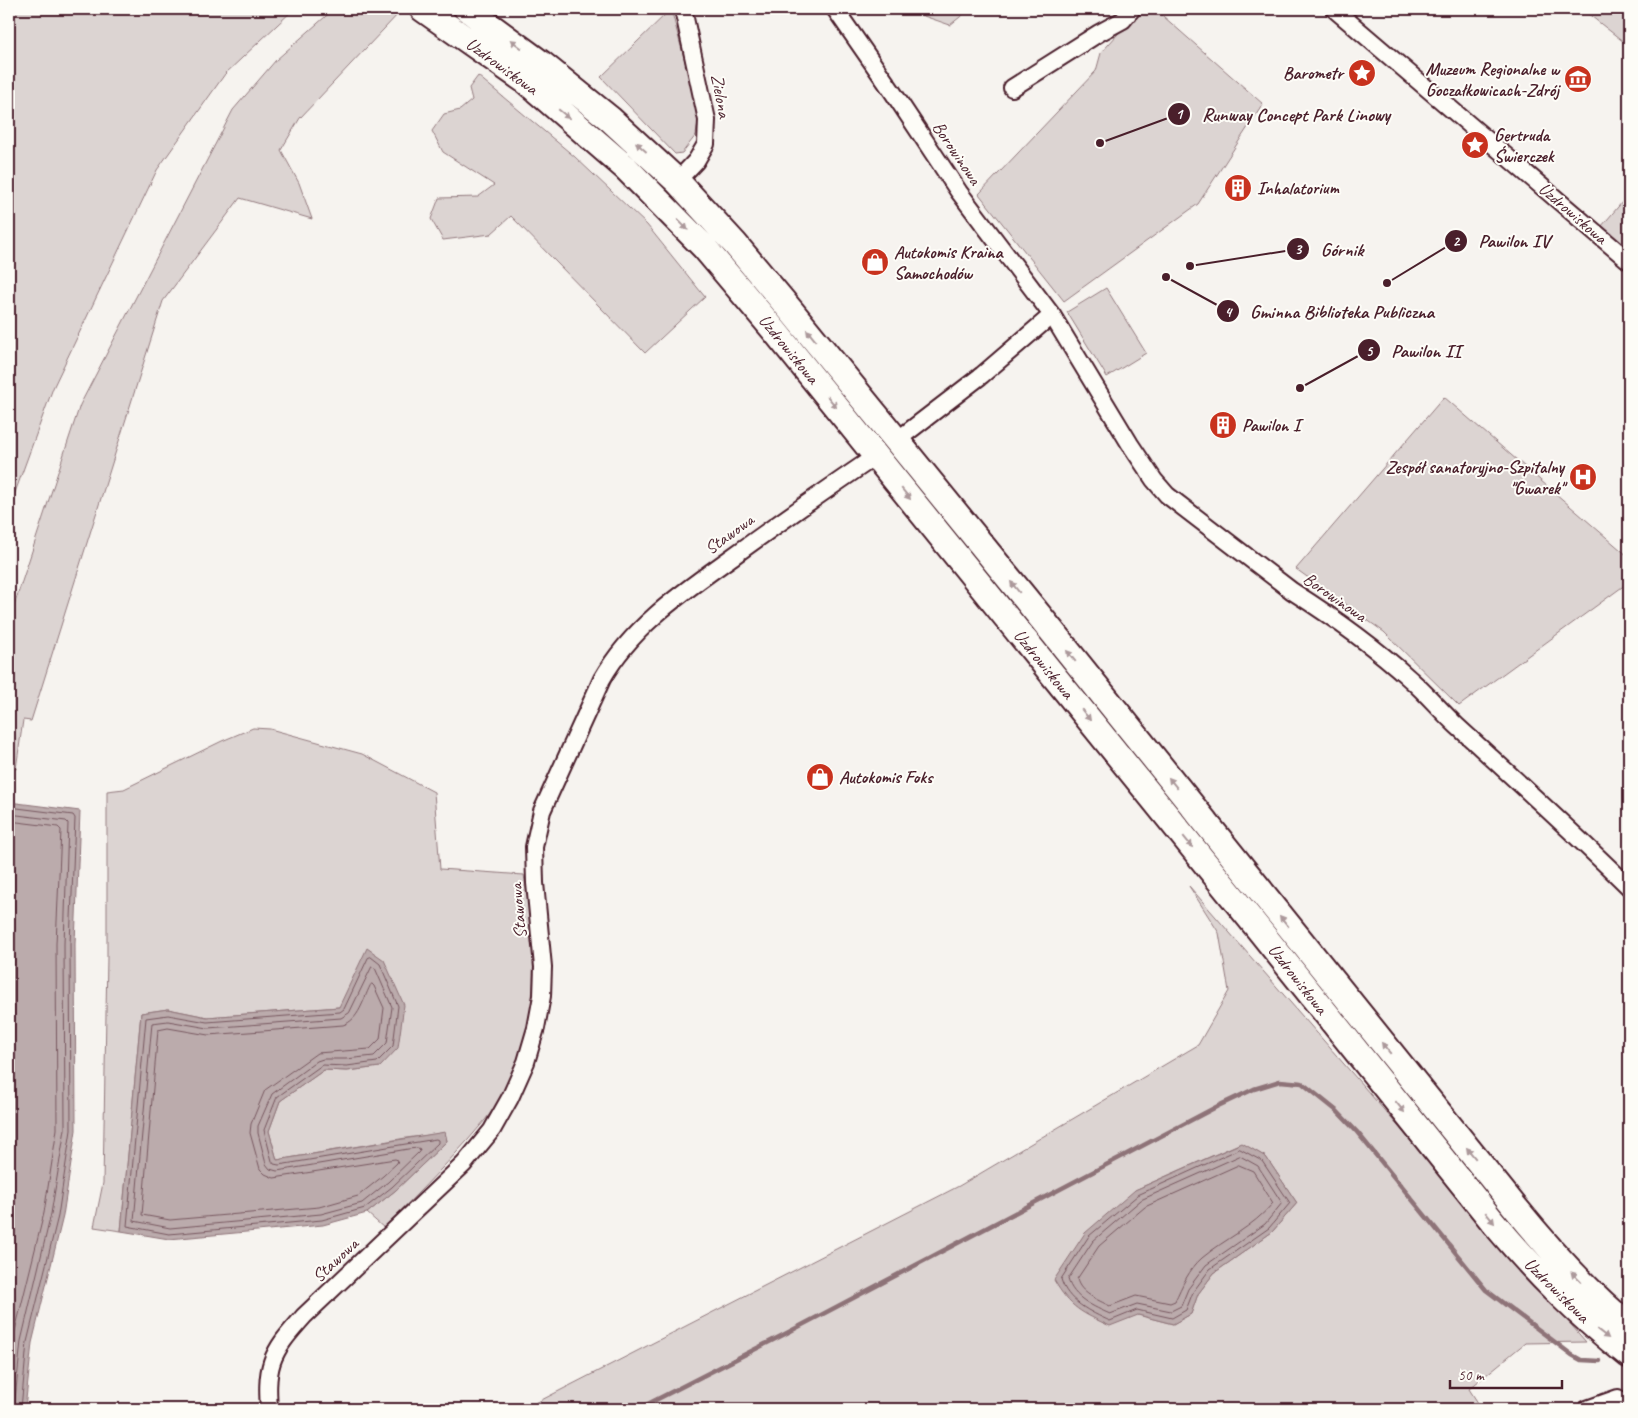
<svg xmlns="http://www.w3.org/2000/svg" width="1638" height="1418" font-family="Caveat,sans-serif">
  <rect width="100%" height="100%" fill="#f6f3ef"/>
  <filter id="ink" filterUnits="userSpaceOnUse"><feTurbulence type="fractalNoise" baseFrequency=".02" numOctaves="2"/><feDisplacementMap in="SourceGraphic" scale="10" xChannelSelector="R" yChannelSelector="G"/><feConvolveMatrix kernelMatrix="1 2 1 2 8 2 1 2 1" color-interpolation-filters="sRGB"/></filter>
  <g filter="url(#ink)">
    <!-- green -->
    <path fill="#dcd4d2" stroke="#937a7e" fill-rule="evenodd" d="M 9,9 L 294,9 L 225,74 L 157,170 L 53,388 L 9,509 Z
      M 334,9 L 395,9 L 400,12 L 300,118 L 281,150 L 299,183 L 312,219 L 240,198 L 163,301 L 31,721 L 23,720 L 16,769 L 9,768 L 9,621 L 80,405 L 233,110 L 276,60 Z
      M 671,9 L 699,114 L 696,135 L 682,153 L 675,154 L 601,77 Z
      M 913,9 L 970,9 L 950,25 L 915,13 Z
      M 1140,9 L 1155,9 L 1263,104 L 1198,204 L 1064,301 L 979,194 L 1096,71 L 1101,53 Z
      M 1582,9 L 1629,9 L 1629,46 Z
      M 478,76 L 575,157 L 647,225 L 705,297 L 645,353 L 511,216 L 491,234 L 443,240 L 431,219 L 439,198 L 478,197 L 494,185 L 443,152 L 432,131 L 444,114 L 460,110 L 472,100 L 469,88 Z
      M 1629,194 L 1629,251 L 1601,227 Z
      M 1106,288 L 1146,353 L 1107,377 L 1067,312 Z
      M 1444,397 L 1629,557 L 1629,582 L 1459,706 L 1384,632 L 1296,569 Z
      M 253,728 L 270,729 L 362,754 L 434,792 L 440,869 L 524,875 C 537,954 542,1025 501,1098 C 492,1113 479,1127 468,1140 C 441,1170 412,1199 384,1228 L 367,1213 L 396,1190 L 447,1141 L 445,1133 L 406,1138 L 277,1160 L 269,1131 L 280,1101 L 324,1070 L 347,1071 L 380,1067 L 339,1007 L 207,1017 L 168,1009 L 141,1013 L 121,1231 L 94,1227 L 103,1183 L 107,957 L 107,791 L 124,789 L 222,741 Z
      M 1189,886 L 1586,1342 L 1525,1343 L 1469,1389 L 1482,1409 L 524,1409 L 959,1186 L 1198,1045 L 1229,991 L 1219,933 ZM 1241,1143 L 1266,1157 L 1297,1203 L 1272,1232 L 1214,1273 L 1198,1294 L 1191,1314 L 1173,1324 L 1138,1315 L 1135,1190 Z"/>
    <!-- water -->
    <path fill="#bbabac" stroke="#8e7378" d="M 9,802 L 80,811 L 75,944 L 76,1130 L 63,1216 L 32,1343 L 25,1409 L 9,1409 Z
      M 367,948 L 384,960 L 404,1005 L 398,1048 L 380,1067 L 347,1071 L 324,1070 L 280,1101 L 269,1131 L 277,1160 L 445,1132 L 447,1141 L 396,1190 L 367,1213 L 323,1225 L 169,1239 L 121,1231 L 141,1013 L 168,1009 L 207,1017 L 339,1007 Z
      M 1242,1143 L 1266,1157 L 1297,1203 L 1272,1232 L 1214,1273 L 1198,1294 L 1191,1314 L 1173,1324 L 1138,1315 L 1110,1326 C 1082,1313 1070,1308 1054,1280 L 1085,1233 L 1135,1190 Z"/>
    <g fill="none" stroke-linecap="round" stroke-linejoin="round">
      <!-- shore -->
      <path stroke="#77575f" stroke-width="1" d="M 9,807 L 73,815 L 75,818 L 70,944 L 71,1130 L 58,1216 L 27,1342 L 21,1409
        M 9,814 L 66,821 L 68,823 L 64,944 L 65,1129 L 51,1214 L 21,1341 L 14,1409
        M 9,821 L 58,827 L 61,830 L 56,944 L 57,1129 L 44,1213 L 13,1339 L 9,1386
        M 371,957 L 380,964 L 398,1006 L 393,1046 L 377,1062 L 347,1066 L 322,1065 L 277,1097 L 264,1130 L 272,1161 L 274,1164 L 279,1165 L 436,1139 L 438,1140 L 438,1143 L 392,1187 L 365,1208 L 322,1220 L 169,1234 L 127,1226 L 146,1018 L 168,1015 L 207,1022 L 340,1012 L 344,1009 L 368,958 Z
        M 372,967 L 375,968 L 392,1007 L 387,1043 L 374,1056 L 346,1059 L 323,1059 L 317,1061 L 272,1094 L 258,1126 L 258,1133 L 266,1164 L 270,1169 L 277,1171 L 408,1149 L 418,1148 L 420,1149 L 419,1152 L 388,1182 L 362,1203 L 321,1214 L 170,1228 L 134,1221 L 152,1023 L 168,1021 L 208,1028 L 341,1018 L 349,1013 Z
        M 372,984 L 374,986 L 384,1008 L 380,1039 L 370,1049 L 317,1053 L 265,1090 L 251,1124 L 250,1133 L 260,1169 L 265,1174 L 274,1178 L 395,1159 L 398,1160 L 397,1163 L 383,1176 L 358,1196 L 319,1207 L 170,1220 L 142,1215 L 158,1030 L 168,1028 L 208,1035 L 343,1025 C 359,1020 363,1000 370,986 Z
        M 1240,1149 L 1262,1161 L 1290,1203 L 1269,1228 L 1210,1269 L 1193,1292 L 1186,1310 L 1172,1318 L 1137,1310 L 1110,1321 C 1090,1312 1067,1301 1061,1279 L 1089,1236 L 1138,1195 Z
        M 1240,1156 L 1258,1166 L 1282,1203 L 1265,1224 L 1206,1265 L 1188,1289 L 1181,1306 L 1171,1311 L 1137,1304 L 1110,1314 C 1094,1307 1073,1298 1068,1279 L 1093,1241 L 1141,1200 Z
        M 1239,1165 L 1253,1171 L 1273,1203 C 1252,1228 1226,1238 1202,1258 C 1189,1269 1182,1286 1175,1301 L 1170,1303 L 1136,1296 L 1110,1306 C 1098,1300 1080,1293 1077,1279 L 1099,1246 L 1145,1207 Z"/>
      <!-- stream -->
      <path stroke="#8e7378" stroke-width="4.5" d="M 638,1409 L 783,1335 L 1218,1106 L 1254,1089 L 1280,1081 L 1302,1083 L 1337,1111 L 1357,1132 L 1486,1290 L 1572,1355 L 1581,1360 L 1600,1361"/>
      <!-- street casing -->
      <g stroke="#4a1f2b" stroke-width="20">
        <path id="street" d="M 835,9 L 892,91 L 959,192 L 1052,315 L 1130,444 L 1154,480 L 1167,495 L 1292,591 C 1333,617 1375,647 1411,680 C 1427,694 1441,711 1457,726 C 1515,779 1573,832 1629,887
          M 1334,9 L 1629,261
          M 1012,88 L 1099,33 L 1123,20 L 1132,9
          M 677,181 L 696,161 L 706,144 L 707,120 L 683,9
          M 896,441 L 982,375 L 1052,315
          M 269,1409 C 268,1394 267,1377 272,1362 C 278,1344 292,1330 304,1316 L 464,1164 L 492,1130 L 510,1098 L 526,1062 L 536,1028 L 542,996 L 543,967 L 535,883 L 534,847 L 542,811 L 602,679 C 632,626 683,592 732,557 C 779,523 827,489 876,456
          M 1587,1409 L 1618,1398"/>
      </g>
      <!-- primary casing -->
      <g stroke="#4a1f2b" stroke-width="29">
        <path id="primary" d="M 423,9 L 527,82 L 626,168 L 704,247 L 774,330 L 1261,932 L 1494,1223 C 1537,1274 1577,1314 1629,1355
          M 467,9 L 542,64 L 610,119 L 677,181 L 735,244 L 792,312 L 1046,624 L 1514,1206 C 1549,1249 1586,1291 1629,1326"/>
      </g>
      <!-- street -->
      <use href="#street" stroke="#fdfcf7" stroke-width="16"/>
      <!-- primary -->
      <use href="#primary" stroke="#fdfcf7" stroke-width="25"/>
    </g>
    <!-- one-way arrows -->
    <defs><path id="oneway-solid" d="M-6-.8H1V-3.2L6.5 0L1 3.2V.8H-6Z" transform="scale(1.25)"/></defs>
    <g fill="#ac999b">
      <use href="#oneway-solid" transform="translate(516 44) rotate(-143)"/>
      <use href="#oneway-solid" transform="translate(564 114) rotate(40)"/>
      <use href="#oneway-solid" transform="translate(641 147) rotate(-138)"/>
      <use href="#oneway-solid" transform="translate(683 225) rotate(46)"/>
      <use href="#oneway-solid" transform="translate(811 335) rotate(-129)"/>
      <use href="#oneway-solid" transform="translate(832 402) rotate(51)"/>
      <use href="#oneway-solid" transform="translate(906 494) rotate(51)"/>
      <use href="#oneway-solid" transform="translate(1015 587) rotate(-129)"/>
      <use href="#oneway-solid" transform="translate(1071 656) rotate(-129)"/>
      <use href="#oneway-solid" transform="translate(1086 715) rotate(51)"/>
      <use href="#oneway-solid" transform="translate(1173 783) rotate(-129)"/>
      <use href="#oneway-solid" transform="translate(1188 842) rotate(51)"/>
      <use href="#oneway-solid" transform="translate(1284 921) rotate(-129)"/>
      <use href="#oneway-solid" transform="translate(1386 1048) rotate(-129)"/>
      <use href="#oneway-solid" transform="translate(1400 1107) rotate(51)"/>
      <use href="#oneway-solid" transform="translate(1471 1153) rotate(-129)"/>
      <use href="#oneway-solid" transform="translate(1490 1218) rotate(51)"/>
      <use href="#oneway-solid" transform="translate(1576 1277) rotate(-134)"/>
      <use href="#oneway-solid" transform="translate(1603 1334) rotate(38)"/>
    </g>
  </g>
  <!-- icons -->
  <defs>
    <g id="sight-disc" transform="scale(1.4375)"><circle r="9.5" fill="#c8321e" stroke="#fdfcf7"/><path d="M0-6L1.8-2.2L6-1.7L2.9 1.2L3.7 5.4L0 3.3L-3.7 5.4L-2.9 1.2L-6-1.7L-1.8-2.2Z" fill="#fff"/></g>
    <g id="museum-disc" transform="scale(1.4375)"><circle r="9.5" fill="#c8321e" stroke="#fdfcf7"/><path d="M0-6L6-3V-2H-6V-3ZM-5-1h2V3h-2ZM-1-1h2V3h-2ZM3-1h2V3H3ZM-6 4H6V6H-6Z" fill="#fff"/></g>
    <g id="building-disc" transform="scale(1.4375)"><circle r="9.5" fill="#c8321e" stroke="#fdfcf7"/><path d="M-4-6H4V6H1V3H-1V6H-4ZM-2.5-4.3h1.7v1.8h-1.7ZM.8-4.3h1.7v1.8H.8ZM-2.5-1h1.7V.8h-1.7ZM.8-1h1.7V.8H.8Z" fill="#fff"/></g>
    <g id="shop-disc" transform="scale(1.4375)"><circle r="9.5" fill="#c8321e" stroke="#fdfcf7"/><path d="M-5-2.5h2.3a2.7 3.5 0 0 1 5.4 0H5L5.5 6h-11ZM-1.5-2.5h3a1.5 2.3 0 0 0-3 0Z" fill="#fff"/></g>
    <g id="hospital-disc" transform="scale(1.4375)"><circle r="9.5" fill="#c8321e" stroke="#fdfcf7"/><path d="M-5-5h3v3.5h4V-5h3V5h-3V1.5h-4V5h-3Z" fill="#fff"/></g>
  </defs>
  <g fill-rule="evenodd">
    <use href="#sight-disc" x="1362" y="73"/>
    <use href="#museum-disc" x="1578" y="79"/>
    <use href="#sight-disc" x="1475" y="145"/>
    <use href="#building-disc" x="1238" y="188"/>
    <use href="#shop-disc" x="875" y="262"/>
    <use href="#building-disc" x="1223" y="425"/>
    <use href="#hospital-disc" x="1583" y="477"/>
    <use href="#shop-disc" x="820" y="777"/>
  </g>
  <g text-anchor="middle" dominant-baseline="central" stroke-width="4" stroke-linejoin="round" paint-order="stroke">
    <!-- street labels -->
    <g font-size="18" fill="#4a1f2b" stroke="#fdfcf7">
      <text transform="translate(502 66) rotate(36)">Uzdrowiskowa</text>
      <text transform="translate(721 96) rotate(80)">Zielona</text>
      <text transform="translate(957 153) rotate(56)">Borowinowa</text>
      <text transform="translate(1573 213) rotate(41)">Uzdrowiskowa</text>
      <text transform="translate(789 349) rotate(51)">Uzdrowiskowa</text>
      <text transform="translate(729 534) rotate(-36)">Stawowa</text>
      <text transform="translate(1335 597) rotate(35)">Borowinowa</text>
      <text transform="translate(1044 664) rotate(51)">Uzdrowiskowa</text>
      <text transform="translate(518 911) rotate(-95)">Stawowa</text>
      <text transform="translate(1298 979) rotate(52)">Uzdrowiskowa</text>
      <text transform="translate(335 1260) rotate(-43)">Stawowa</text>
      <text transform="translate(1557 1290) rotate(45)">Uzdrowiskowa</text>
    </g>
    <!-- poi labels -->
    <g font-size="18" font-weight="bold" fill="#4a1f2b" stroke="#fdfcf7" text-anchor="start">
      <text x="1559" y="69" text-anchor="end">Muzeum Regionalne w<tspan x="1559" dy="21">Goczałkowicach-Zdrój</tspan></text>
      <text x="1343" y="73" text-anchor="end">Barometr</text>
      <text x="1494" y="135">Gertruda<tspan x="1494" dy="21">Świerczek</tspan></text>
      <text x="1257" y="188">Inhalatorium</text>
      <text x="894" y="252">Autokomis Kraina<tspan x="894" dy="21">Samochodów</tspan></text>
      <text x="1242" y="425">Pawilon I</text>
      <text x="1564" y="467" text-anchor="end">Zespół sanatoryjno-Szpitalny<tspan x="1564" dy="21">"Gwarek"</tspan></text>
      <text x="839" y="777">Autokomis Foks</text>
    </g>
  </g>
  <!-- callouts -->
  <path fill="none" stroke="#4a1f2b" stroke-width="2" d="M1100 143L1179 114M1387 283L1456 241M1190 266L1298 249M1166 277L1228 311M1300 388L1369 350"/>
  <g fill="#4a1f2b" stroke="#fdfcf7" stroke-width="2">
    <circle cx="1100" cy="143" r="5"/>
    <circle cx="1387" cy="283" r="5"/>
    <circle cx="1190" cy="266" r="5"/>
    <circle cx="1166" cy="277" r="5"/>
    <circle cx="1300" cy="388" r="5"/>
    <circle cx="1179" cy="114" r="12"/>
    <circle cx="1456" cy="241" r="12"/>
    <circle cx="1298" cy="249" r="12"/>
    <circle cx="1228" cy="311" r="12"/>
    <circle cx="1369" cy="350" r="12"/>
  </g>
  <g font-size="15" text-anchor="middle" font-weight="bold" fill="#fff">
    <text x="1179" y="119">1</text>
    <text x="1456" y="246">2</text>
    <text x="1298" y="254">3</text>
    <text x="1228" y="317">4</text>
    <text x="1369" y="356">5</text>
  </g>
  <g font-size="19" text-anchor="middle" font-weight="bold" fill="#4a1f2b" stroke="#fdfcf7" stroke-width="4" stroke-linejoin="round" paint-order="stroke">
    <text x="1296" y="121">Runway Concept Park Linowy</text>
    <text x="1514" y="247">Pawilon IV</text>
    <text x="1342" y="256">Górnik</text>
    <text x="1342" y="318">Gminna Biblioteka Publiczna</text>
    <text x="1426" y="357">Pawilon II</text>
  </g>
  <!-- margin -->
  <rect width="1638" height="1418" fill="none" stroke="#fdfcf7" stroke-width="30"/>
  <rect x="15" y="15" width="1608" height="1388" fill="none" stroke="#4a1f2b" stroke-width="2" filter="url(#ink)"/>
  <!-- scale -->
  <path d="M1450 1380v8h112v-8" fill="none" stroke="#4a1f2b" stroke-width="2.5"/>
  <text x="1458" y="1380" font-size="15" fill="#4a1f2b" stroke="#fdfcf7" stroke-width="4" paint-order="stroke">50 m</text>
</svg>
